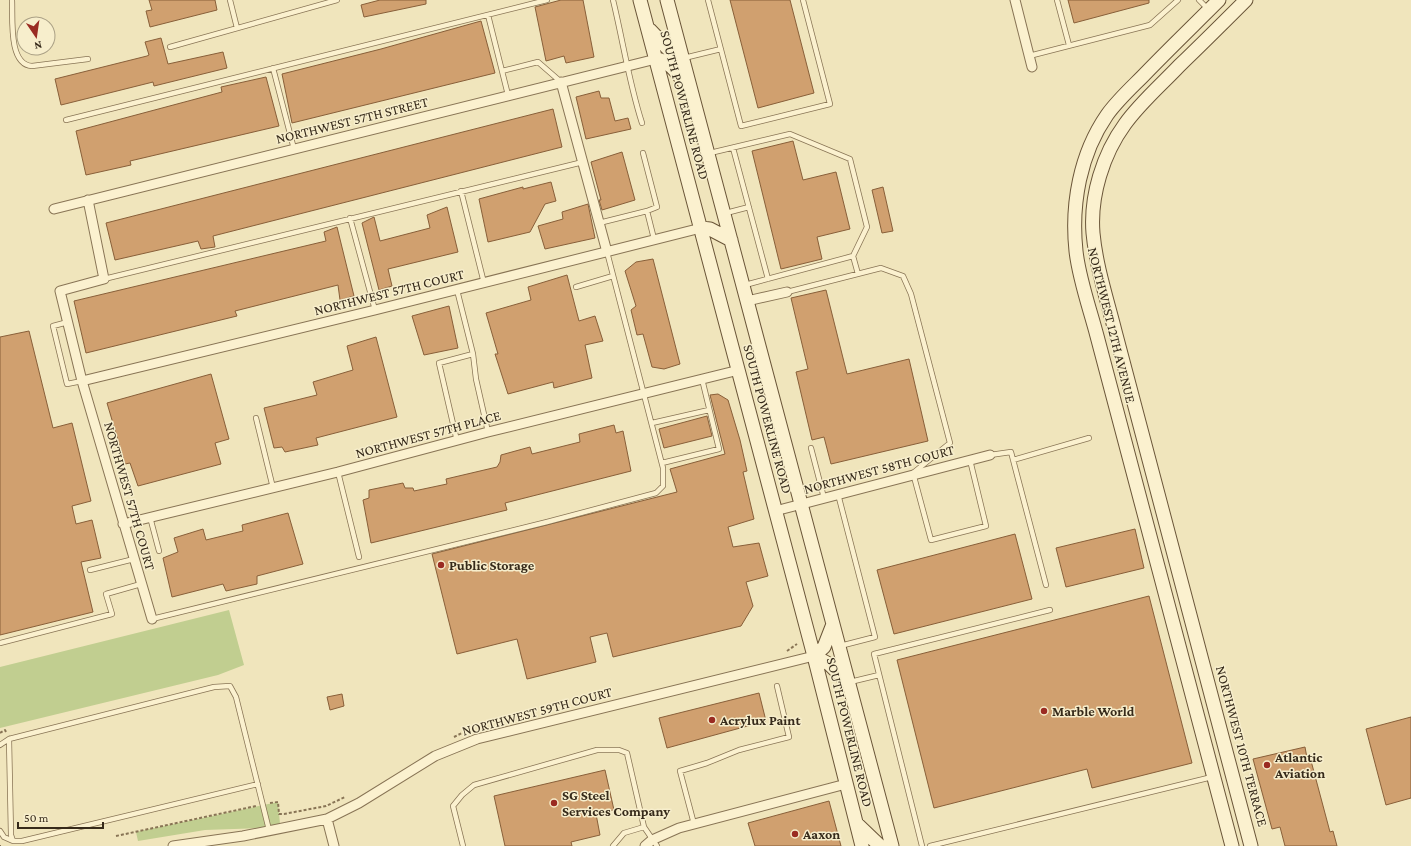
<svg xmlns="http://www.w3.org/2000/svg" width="1411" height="846" font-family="'Crimson Pro',serif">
  <rect width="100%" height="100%" fill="#f0e5bc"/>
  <!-- grass -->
  <path fill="#c1ce90" d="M 229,610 L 244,665 L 218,675 L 0,728 L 0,667 Z
    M 278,802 L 280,824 L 261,828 L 205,830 L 138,841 L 136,832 Z"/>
  <!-- building -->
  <path fill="#d0a06f" stroke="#885f39" d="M 149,0 L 215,0 L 217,10 L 150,27 L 146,11 L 152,10 Z
    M 380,0 L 426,0 L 426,4 L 364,17 L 361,5 Z
    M 561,0 L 583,0 L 594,57 L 566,63 L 564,56 L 546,61 L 535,7 Z
    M 730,0 L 790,0 L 814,93 L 758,108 Z
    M 1068,0 L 1149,0 L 1149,3 L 1074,23 Z
    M 481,21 L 495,73 L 292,123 L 282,74 L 381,49 Z
    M 161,38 L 168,64 L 223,52 L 227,68 L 154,86 L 153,82 L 61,105 L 55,79 L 147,56 L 149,55 L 145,42 Z
    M 266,77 L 279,126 L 130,161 L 131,165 L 86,175 L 76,131 L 222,92 L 221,87 Z
    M 599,91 L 601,98 L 609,98 L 615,121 L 628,118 L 631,129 L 586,139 L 576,97 Z
    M 553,109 L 562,147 L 213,236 L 215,247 L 201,249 L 198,241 L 115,260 L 106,223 Z
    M 793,141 L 803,180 L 836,172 L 850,229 L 817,237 L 822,259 L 781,269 L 752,151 Z
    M 622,152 L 635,200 L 602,210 L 599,200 L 601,200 L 591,162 Z
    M 551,182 L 556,201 L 545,204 L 530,232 L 488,242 L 479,199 L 523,187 L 523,189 Z
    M 883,187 L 893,231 L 882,233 L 872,190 Z
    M 588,204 L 595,238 L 545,249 L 538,226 L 563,219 L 562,212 Z
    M 447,207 L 458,252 L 388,269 L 392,286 L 379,290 L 362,223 L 374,217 L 380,241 L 430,228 L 427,215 Z
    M 337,227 L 354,296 L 340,300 L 338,285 L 235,311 L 237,316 L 86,353 L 74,301 L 326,241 L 324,232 Z
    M 653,259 L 680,364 L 664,369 L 652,367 L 643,334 L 637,335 L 631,310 L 636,306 L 625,271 L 636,262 Z
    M 567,275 L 579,321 L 595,316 L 603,341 L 585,345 L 592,378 L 554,388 L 553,382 L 508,394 L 495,354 L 498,354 L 486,313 L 531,300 L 528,287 Z
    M 826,290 L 847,374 L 909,359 L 928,441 L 831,464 L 824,437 L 812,440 L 796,372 L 808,369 L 791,298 Z
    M 449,306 L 458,348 L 424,355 L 412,316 Z
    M 29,331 L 53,428 L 72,423 L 91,501 L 72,506 L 76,524 L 92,520 L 101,558 L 81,562 L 93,612 L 0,635 L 0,337 Z
    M 376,337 L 397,417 L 316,438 L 318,445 L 285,452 L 282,447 L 274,448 L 264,408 L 317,395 L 313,382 L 353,370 L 347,346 Z
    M 211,374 L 229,439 L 215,443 L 221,464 L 138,486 L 130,463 L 125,464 L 107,403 Z
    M 718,394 L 728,400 L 740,440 L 747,471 L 743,472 L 754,519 L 728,527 L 733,547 L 759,543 L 768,576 L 746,582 L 753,606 L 741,626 L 613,657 L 607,633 L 590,637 L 596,662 L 527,679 L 517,639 L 457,654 L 432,554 L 677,492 L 670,469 L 725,454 L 710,395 Z
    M 707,416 L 712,436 L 664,448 L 659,429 Z
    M 614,425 L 616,433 L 623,431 L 631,471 L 505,503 L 507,510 L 371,543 L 363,500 L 369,498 L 369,490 L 403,483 L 405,488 L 413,488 L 414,491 L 447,484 L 446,479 L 497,467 L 500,462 L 501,455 L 530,447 L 532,454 L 580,442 L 579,434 Z
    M 288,513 L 303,564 L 257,576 L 257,584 L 226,591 L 223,584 L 172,597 L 163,558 L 178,552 L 174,538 L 203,529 L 206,540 L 243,531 L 242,525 Z
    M 1135,529 L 1144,568 L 1066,587 L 1056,548 Z
    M 1015,534 L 1032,599 L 894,634 L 877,570 Z
    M 1149,596 L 1192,763 L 1092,788 L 1087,769 L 934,808 L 897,660 Z
    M 759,693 L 766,721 L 667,748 L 659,718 Z
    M 342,694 L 344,706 L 330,710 L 327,697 Z
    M 1411,717 L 1411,798 L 1386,805 L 1366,729 Z
    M 1305,747 L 1307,758 L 1310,757 L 1330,832 L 1333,831 L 1337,846 L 1285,846 L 1280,827 L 1272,829 L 1253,759 Z
    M 605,770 L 614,810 L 596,814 L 600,835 L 571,842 L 572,846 L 505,846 L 494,796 Z
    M 829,801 L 841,846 L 755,846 L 748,823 Z"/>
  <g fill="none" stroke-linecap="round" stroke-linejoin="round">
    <!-- lane casing -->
    <g stroke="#887455" stroke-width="6">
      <path id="lane" d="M 12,0 C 13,17 8,65 32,66 L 88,59
        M 230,0 L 237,28
        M 613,0 C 623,41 629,83 642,123
        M 708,0 L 741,126 L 830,104 L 803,0
        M 1057,0 L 1069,45
        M 1199,0 L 1208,9
        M 488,15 L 508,95
        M 170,47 L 337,0
        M 1029,56 L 1150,25 L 1178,0
        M 684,58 L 721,49
        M 273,68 L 294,149
        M 502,71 L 538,62 L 561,82
        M 66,120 L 547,0
        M 733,148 L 768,279
        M 643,153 L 657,207 L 647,211
        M 710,153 L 790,134 L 850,159 L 867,227 L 853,256 L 858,274
        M 461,191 L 484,283
        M 726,213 L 749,207
        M 350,218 L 375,310
        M 599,223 L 647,211 L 654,239
        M 104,279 L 583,162
        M 745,285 L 853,256
        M 576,287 L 613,276
        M 457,290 L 473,354 L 439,363 L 457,441
        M 787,292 L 881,268 L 903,276 L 911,294 L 950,443 L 913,473 L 931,540 L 986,526 L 970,460
        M 68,322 L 53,326 L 67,384 L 82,381
        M 473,354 L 476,379 L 488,432
        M 256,418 L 273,488
        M 652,423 L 709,410
        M 811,448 L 824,498
        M 990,455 L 1011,452 L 1046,585
        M 1013,460 L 1089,438
        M 662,463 L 719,449 L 702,379
        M 338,472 L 359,557
        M 838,494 L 875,637 L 840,646
        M 150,517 L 159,551
        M 90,570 L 134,559
        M 152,619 L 547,522 L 656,493 L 663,486 L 663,468 L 607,252
        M 0,643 L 112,614 L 106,594 L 141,584
        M 850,682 L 879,675
        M 0,745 L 9,739
        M 258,784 L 22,841 L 13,841 L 11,835 L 9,739 L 214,687 L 230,686 L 236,697 L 269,830
        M 694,824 L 680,771 L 707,763 L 739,750 L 789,737 L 777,686
        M 0,831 L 4,837 L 13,841
        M 463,846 L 453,806 L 462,795 L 474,785 L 597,750 L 619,750 L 627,753 L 644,827 L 657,846
        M 613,846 L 624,833 L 644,827
        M 922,846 L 874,654 L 1050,610
        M 930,846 L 1212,777"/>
    </g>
    <!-- street casing -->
    <g stroke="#887455" stroke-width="11">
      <path id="street" d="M 1015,0 L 1032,67
        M 561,82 L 607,252
        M 88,200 L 104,279 L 60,291 L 82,381 L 152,619
        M 54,209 L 656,59
        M 747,301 L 787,292
        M 82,381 L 375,310 L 701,228
        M 775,511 L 990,455
        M 123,524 L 338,472 L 488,432 L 739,370
        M 327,819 L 334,846
        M 173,846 L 243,836 L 327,819 L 359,803 L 435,756 L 477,739 L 814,656
        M 645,846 L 652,840 L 679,828 L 846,784"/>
    </g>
    <!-- secondary casing -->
    <g stroke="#6a5538" stroke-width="15">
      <path id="secondary" d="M 640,0 L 814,656 L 862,846
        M 667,0 L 892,846
        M 1219,0 C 1193,26 1167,51 1142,77 C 1130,89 1117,101 1107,115 C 1080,154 1071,204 1076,251 C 1079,279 1090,309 1097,336 L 1232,846
        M 1246,0 C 1224,22 1202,44 1179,66 C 1161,85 1140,103 1125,124 C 1103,154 1090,196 1093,233 C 1096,266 1107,299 1115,331 L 1251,846
        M 650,30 L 672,53 L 683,58
        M 656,59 C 672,61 680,78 689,89
        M 701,228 L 710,229 L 731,240
        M 814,656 L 829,664 L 848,683
        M 814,656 L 824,647 L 833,624
        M 857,824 L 880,846"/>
    </g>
    <!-- path -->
    <path stroke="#887455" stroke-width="2" stroke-dasharray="3 2" stroke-linecap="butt" d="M 787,651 L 797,644
      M 0,733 L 5,730 L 6,732
      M 454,737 L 462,733
      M 270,803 L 278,802 L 279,814 L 284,814 L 326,806 L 345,797
      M 116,836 L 256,806
      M 0,845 L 0,846"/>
    <!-- lane -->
    <use href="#lane" stroke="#fbf1cf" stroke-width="4.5"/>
    <!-- street -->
    <use href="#street" stroke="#fbf1cf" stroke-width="9"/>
    <!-- secondary -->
    <use href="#secondary" stroke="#fbf1cf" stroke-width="13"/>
  </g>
  <!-- markers -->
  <g fill="#9a2b22" stroke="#f7eecc" stroke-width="1.5">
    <circle cx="441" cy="565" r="4"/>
    <circle cx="1044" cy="711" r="4"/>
    <circle cx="712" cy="720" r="4"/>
    <circle cx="1267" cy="765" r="4"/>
    <circle cx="554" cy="803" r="4"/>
    <circle cx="795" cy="834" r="4"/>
  </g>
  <g text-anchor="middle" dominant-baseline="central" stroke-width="3" stroke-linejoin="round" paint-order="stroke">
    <!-- street labels -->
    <g font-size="14" fill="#362a1a" stroke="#f7eecc">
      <text transform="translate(685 105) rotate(75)">SOUTH POWERLINE ROAD</text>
      <text transform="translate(352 120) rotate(-14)">NORTHWEST 57TH STREET</text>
      <text transform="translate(389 292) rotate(-14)">NORTHWEST 57TH COURT</text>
      <text transform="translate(1112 325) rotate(76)">NORTHWEST 12TH AVENUE</text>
      <text transform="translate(768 419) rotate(75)">SOUTH POWERLINE ROAD</text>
      <text transform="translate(428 434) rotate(-15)">NORTHWEST 57TH PLACE</text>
      <text transform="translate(879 469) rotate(-15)">NORTHWEST 58TH COURT</text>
      <text transform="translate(130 496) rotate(74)">NORTHWEST 57TH COURT</text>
      <text transform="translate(537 711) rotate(-15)">NORTHWEST 59TH COURT</text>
      <text transform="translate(850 732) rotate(76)">SOUTH POWERLINE ROAD</text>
      <text transform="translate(1242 746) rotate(75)">NORTHWEST 10TH TERRACE</text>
    </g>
    <!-- poi labels -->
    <g font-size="14" font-weight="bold" fill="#362a1a" stroke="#f7eecc" text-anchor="start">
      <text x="449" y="565">Public Storage</text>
      <text x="1052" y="711">Marble World</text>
      <text x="720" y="720">Acrylux Paint</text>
      <text x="1275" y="757">Atlantic<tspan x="1275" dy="16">Aviation</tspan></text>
      <text x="562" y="795">SG Steel<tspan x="562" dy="16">Services Company</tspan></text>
      <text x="803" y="834">Aaxon</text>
    </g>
  </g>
  <!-- north arrow -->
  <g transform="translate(36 36) rotate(167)"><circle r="19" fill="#f7eecc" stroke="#aaa085"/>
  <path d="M0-3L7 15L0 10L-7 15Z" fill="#9a2b22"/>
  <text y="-6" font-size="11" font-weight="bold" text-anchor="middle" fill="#362a1a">N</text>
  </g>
  <!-- scale -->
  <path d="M18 822v6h85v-6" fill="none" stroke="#362a1a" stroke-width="2"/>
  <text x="24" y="822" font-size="12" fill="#362a1a" stroke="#f7eecc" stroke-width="3" paint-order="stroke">50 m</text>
</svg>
